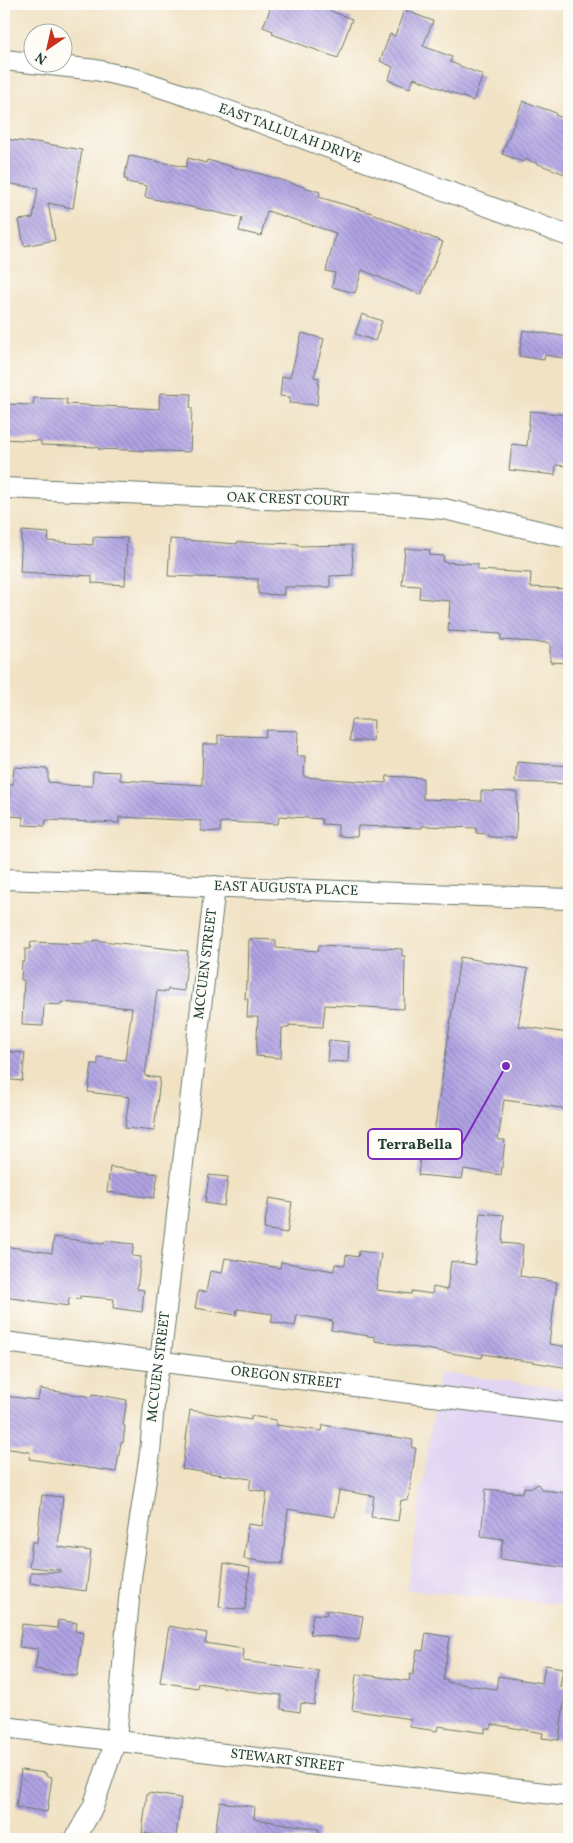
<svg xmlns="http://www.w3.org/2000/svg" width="573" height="1843" font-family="Vollkorn,serif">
  <defs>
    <pattern id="building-back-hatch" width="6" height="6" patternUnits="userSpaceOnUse" patternTransform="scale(1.25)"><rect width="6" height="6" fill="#b1a3e4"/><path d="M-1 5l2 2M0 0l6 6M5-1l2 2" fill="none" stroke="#8f86ba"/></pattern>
  </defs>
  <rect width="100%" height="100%" fill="#fdfcf7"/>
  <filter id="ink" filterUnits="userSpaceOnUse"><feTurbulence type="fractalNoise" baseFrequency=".02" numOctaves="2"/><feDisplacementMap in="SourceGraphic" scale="10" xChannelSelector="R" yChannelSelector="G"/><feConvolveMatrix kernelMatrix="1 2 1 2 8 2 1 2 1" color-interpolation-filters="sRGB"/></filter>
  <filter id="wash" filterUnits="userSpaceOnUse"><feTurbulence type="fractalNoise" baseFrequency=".0096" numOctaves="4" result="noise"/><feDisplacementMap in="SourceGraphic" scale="20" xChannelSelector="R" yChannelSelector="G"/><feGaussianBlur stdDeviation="1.12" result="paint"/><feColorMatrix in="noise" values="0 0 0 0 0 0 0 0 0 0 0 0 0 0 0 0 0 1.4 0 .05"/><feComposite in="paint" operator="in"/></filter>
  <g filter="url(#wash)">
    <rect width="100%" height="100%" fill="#f1e2c4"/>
    <!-- built -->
    <path fill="#e2d4f3" d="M 439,1372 L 569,1390 L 569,1605 L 407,1590 Z"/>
    <g id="blocks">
      <!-- building -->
      <path fill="url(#building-back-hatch)" d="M 272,4 L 294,4 L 307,9 L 309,4 L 331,4 L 328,10 L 352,19 L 338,58 L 272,34 L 273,31 L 263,27 Z
        M 404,10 L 433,21 L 423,46 L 452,57 L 450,62 L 483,75 L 473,101 L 414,78 L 410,88 L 388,80 L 393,67 L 380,61 L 390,34 L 395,36 Z
        M 523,101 L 556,113 L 555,115 L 569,120 L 569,162 L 565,174 L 525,159 L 523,162 L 502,154 Z
        M 4,139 L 35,143 L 36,142 L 82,150 L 73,208 L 48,203 L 55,240 L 24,246 L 19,220 L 33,218 L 38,188 L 4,183 Z
        M 129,156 L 186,167 L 188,158 L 206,163 L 207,160 L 268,176 L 320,192 L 319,197 L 369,212 L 443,242 L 421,295 L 362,270 L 355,293 L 332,287 L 335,273 L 326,271 L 336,233 L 267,211 L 261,236 L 239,231 L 242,218 L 145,197 L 147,186 L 127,182 L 128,180 L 124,179 Z
        M 362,314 L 382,321 L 375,341 L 355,334 Z
        M 523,330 L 569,337 L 569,359 L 545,355 L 544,360 L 519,356 Z
        M 302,333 L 324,339 L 314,377 L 319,378 L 317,405 L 289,403 L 290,397 L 280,396 L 282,377 L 290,377 Z
        M 160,393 L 191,394 L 190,408 L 192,408 L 190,452 L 98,449 L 98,447 L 41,445 L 41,441 L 4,439 L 4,404 L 33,405 L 34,398 L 67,399 L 66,404 L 159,409 Z
        M 530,411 L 569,415 L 569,466 L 556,465 L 555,475 L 509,470 L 512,444 L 527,446 Z
        M 22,531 L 49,533 L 48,541 L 93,545 L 93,537 L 127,538 L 125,585 L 92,583 L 92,576 L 20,572 Z
        M 170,539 L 237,544 L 237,542 L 298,544 L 298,546 L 352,545 L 353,575 L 330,576 L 330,587 L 284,587 L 284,595 L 258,594 L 258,579 L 168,576 Z
        M 405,548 L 430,550 L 429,555 L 444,556 L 443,562 L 478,564 L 478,570 L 531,573 L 530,587 L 569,589 L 569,663 L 550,662 L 550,643 L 501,640 L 501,634 L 448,631 L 450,601 L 419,598 L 420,586 L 402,585 Z
        M 351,720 L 374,720 L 373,741 L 350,741 Z
        M 266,730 L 298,731 L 297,756 L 305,756 L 304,777 L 386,783 L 387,776 L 423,778 L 423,799 L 481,801 L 481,791 L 517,792 L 516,838 L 489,837 L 488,834 L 476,833 L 476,828 L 422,826 L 422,828 L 358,826 L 357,837 L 338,836 L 338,825 L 322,824 L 322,819 L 279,816 L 278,824 L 221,822 L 220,832 L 201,831 L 201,821 L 119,817 L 119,823 L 46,820 L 45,826 L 23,825 L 23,817 L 10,816 L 9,784 L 13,784 L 14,767 L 48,769 L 48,782 L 60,783 L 60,785 L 92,786 L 93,771 L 120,772 L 120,780 L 202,785 L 203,744 L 218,744 L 218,735 L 265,737 Z
        M 517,762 L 569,766 L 569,784 L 515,782 Z
        M 249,939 L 276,940 L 276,948 L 318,951 L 319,945 L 402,949 L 402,956 L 405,956 L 404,1009 L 325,1005 L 323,1027 L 289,1025 L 289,1028 L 282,1028 L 281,1058 L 256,1056 L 258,1017 L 247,1017 L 248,999 L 245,999 L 246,982 L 248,982 Z
        M 94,940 L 188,951 L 184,991 L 168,989 L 167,992 L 157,991 L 145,1076 L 160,1078 L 154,1131 L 125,1128 L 129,1097 L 88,1092 L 92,1064 L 98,1064 L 98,1057 L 125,1060 L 132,1008 L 61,1002 L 61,1005 L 44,1004 L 43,1026 L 22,1025 L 24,980 L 21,980 L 22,962 L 25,962 L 25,949 L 30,949 L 31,942 L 85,944 L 85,942 L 94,942 Z
        M 460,957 L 528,969 L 518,1026 L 569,1033 L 569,1109 L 504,1100 L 498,1140 L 505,1140 L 501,1175 L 464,1169 L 462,1179 L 418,1175 L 422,1146 L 432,1146 Z
        M 329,1040 L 349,1042 L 348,1062 L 327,1061 Z
        M 4,1051 L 25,1053 L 22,1081 L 4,1079 Z
        M 110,1167 L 158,1174 L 154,1198 L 107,1192 Z
        M 209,1175 L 228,1177 L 224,1206 L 205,1203 Z
        M 269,1198 L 292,1202 L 287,1233 L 264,1229 Z
        M 480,1213 L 504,1215 L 502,1243 L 523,1245 L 520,1276 L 557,1282 L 549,1344 L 569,1347 L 569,1368 L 483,1354 L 482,1358 L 375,1341 L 375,1337 L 331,1330 L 333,1321 L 297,1315 L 295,1326 L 271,1322 L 273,1314 L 237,1309 L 236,1315 L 195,1308 L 198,1291 L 206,1292 L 210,1271 L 222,1273 L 225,1258 L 280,1268 L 281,1262 L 334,1271 L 335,1264 L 345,1265 L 346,1255 L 358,1257 L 359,1251 L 381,1254 L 376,1290 L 411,1294 L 412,1291 L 432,1294 L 433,1287 L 447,1290 L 451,1261 L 475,1265 Z
        M 54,1237 L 104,1244 L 105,1241 L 134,1244 L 132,1256 L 141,1257 L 137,1289 L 144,1290 L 142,1312 L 113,1308 L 114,1299 L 80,1296 L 80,1299 L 69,1298 L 68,1306 L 4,1297 L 4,1246 L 52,1253 Z
        M 40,1389 L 92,1397 L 93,1394 L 127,1400 L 123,1425 L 125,1426 L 123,1443 L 121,1442 L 116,1472 L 29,1459 L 30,1452 L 4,1448 L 4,1396 L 38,1400 Z
        M 190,1410 L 251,1420 L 251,1416 L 276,1420 L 276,1425 L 322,1431 L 323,1425 L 413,1440 L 412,1448 L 416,1448 L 408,1501 L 401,1500 L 398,1521 L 371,1517 L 374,1496 L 339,1490 L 335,1517 L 288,1509 L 282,1564 L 244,1559 L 248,1524 L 262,1526 L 267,1492 L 249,1489 L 251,1479 L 182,1469 Z
        M 538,1484 L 542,1490 L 569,1493 L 569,1568 L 500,1559 L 503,1539 L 481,1536 L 486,1489 L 523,1493 L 524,1487 L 532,1488 Z
        M 42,1495 L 63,1497 L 58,1547 L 91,1551 L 86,1591 L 30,1583 L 31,1572 L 60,1572 L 60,1570 L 29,1567 L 32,1542 L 37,1542 Z
        M 224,1563 L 250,1568 L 245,1610 L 219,1607 Z
        M 327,1610 L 363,1616 L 359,1640 L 310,1634 L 313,1614 L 326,1615 Z
        M 58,1620 L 77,1623 L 75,1631 L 83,1633 L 77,1676 L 35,1669 L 38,1649 L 19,1647 L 22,1624 L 57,1628 Z
        M 169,1626 L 207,1633 L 205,1643 L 244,1649 L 243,1661 L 319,1671 L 314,1705 L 301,1703 L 300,1712 L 281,1709 L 281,1695 L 248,1691 L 198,1683 L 197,1688 L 160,1682 Z
        M 426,1633 L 450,1637 L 443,1680 L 447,1680 L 447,1682 L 496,1689 L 498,1676 L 542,1683 L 545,1665 L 563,1668 L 560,1687 L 566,1688 L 559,1740 L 542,1738 L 543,1733 L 492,1724 L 491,1729 L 485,1728 L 485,1733 L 438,1726 L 437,1731 L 410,1727 L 411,1719 L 352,1710 L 356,1675 L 358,1674 L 409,1681 L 410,1674 L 413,1675 L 417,1650 L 423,1651 Z
        M 21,1770 L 46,1773 L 46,1776 L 52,1777 L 47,1812 L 16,1807 Z
        M 149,1793 L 181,1798 L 176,1837 L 142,1833 L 147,1794 Z
        M 220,1802 L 255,1807 L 254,1819 L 319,1829 L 318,1839 L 214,1839 Z"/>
    </g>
  </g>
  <g filter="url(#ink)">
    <use href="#blocks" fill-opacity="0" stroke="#687766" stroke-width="1"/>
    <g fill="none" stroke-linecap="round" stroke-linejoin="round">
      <!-- street casing -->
      <g stroke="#687766" stroke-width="22">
        <path id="street" d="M 4,60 L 96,70 L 136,79 L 199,100 L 569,236
          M 4,488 L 385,504 L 444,509 L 569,538
          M 4,879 L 569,899
          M 4,1342 L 569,1413
          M 4,1727 L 569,1796
          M 75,1839 L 93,1807 L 116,1740 L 131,1578 L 150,1453 L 156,1381 L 160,1362 L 215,886"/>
      </g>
      <!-- street -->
      <use href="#street" stroke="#fff" stroke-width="20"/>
    </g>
  </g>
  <g text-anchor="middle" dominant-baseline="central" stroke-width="4" stroke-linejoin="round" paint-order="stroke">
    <!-- street labels -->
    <g font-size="14" fill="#1f3d34" stroke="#fdfcf7">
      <text transform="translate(290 134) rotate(20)">EAST TALLULAH DRIVE</text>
      <text transform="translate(288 500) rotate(2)">OAK CREST COURT</text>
      <text transform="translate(286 889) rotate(2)">EAST AUGUSTA PLACE</text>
      <text transform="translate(206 964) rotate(-83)">MCCUEN STREET</text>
      <text transform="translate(159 1367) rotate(-83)">MCCUEN STREET</text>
      <text transform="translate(286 1378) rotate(7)">OREGON STREET</text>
      <text transform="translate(287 1761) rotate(7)">STEWART STREET</text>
    </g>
  </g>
  <!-- callouts -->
  <path fill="none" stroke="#7b2cbf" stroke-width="2" d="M506 1066L462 1144"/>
  <circle fill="#7b2cbf" stroke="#fdfcf7" stroke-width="2" cx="506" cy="1066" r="5"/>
  <rect fill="#fdfcf7" stroke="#7b2cbf" stroke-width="2" x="368" y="1129" width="94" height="30" rx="5"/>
  <g font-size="15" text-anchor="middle" font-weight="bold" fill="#1f3d34">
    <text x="415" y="1149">TerraBella</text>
  </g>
  <!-- margin -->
  <rect width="573" height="1843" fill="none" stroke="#fdfcf7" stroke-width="20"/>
  <!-- north arrow -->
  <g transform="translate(48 48) rotate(214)"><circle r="24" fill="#fdfcf7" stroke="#a4b0a9"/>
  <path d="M0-4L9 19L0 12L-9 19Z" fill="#c8321e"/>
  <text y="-8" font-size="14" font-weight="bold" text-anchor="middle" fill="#1f3d34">N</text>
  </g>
</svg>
